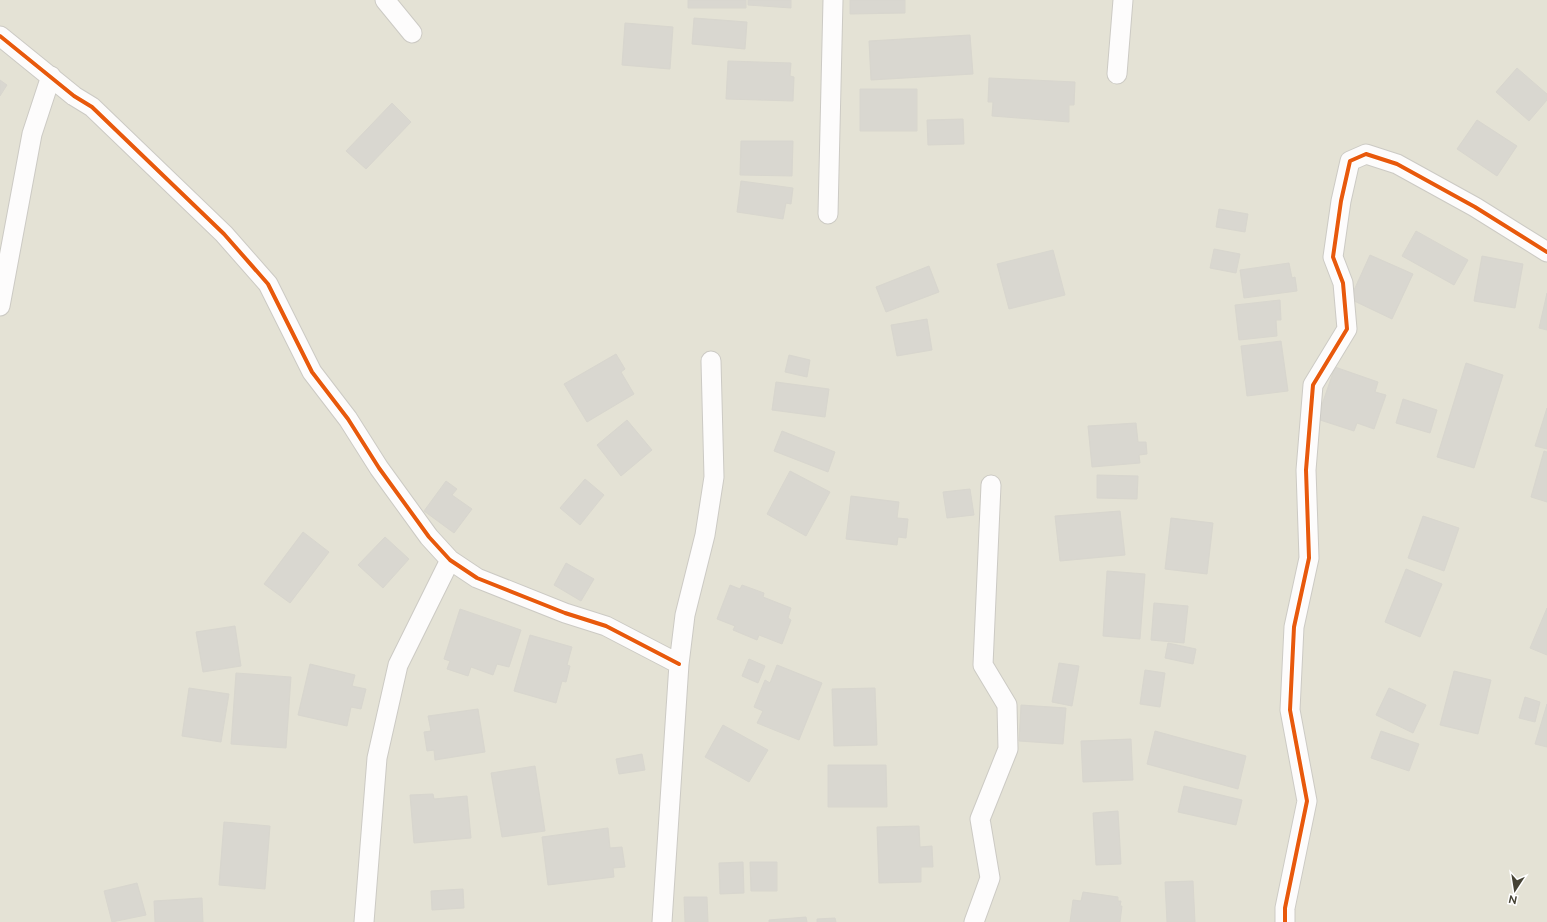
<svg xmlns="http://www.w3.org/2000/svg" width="1547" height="922" font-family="Raleway,sans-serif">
  <rect width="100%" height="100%" fill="#f0eee8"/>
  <!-- residential -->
  <path fill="#e4e2d5" d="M 0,0 L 1547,0 L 1547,922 L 0,922 Z"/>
  <!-- building -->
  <path fill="#d9d7d0" stroke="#d8d6ce" d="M 688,0 L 746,0 L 746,8 L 688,8 Z
    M 748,0 L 791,0 L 791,8 L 748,5 Z
    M 850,0 L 905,0 L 905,13 L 850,14 Z
    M 694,18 L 747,22 L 745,49 L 692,44 Z
    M 625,23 L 673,27 L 670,69 L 622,65 Z
    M 970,35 L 973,74 L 871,80 L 869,41 Z
    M 728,61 L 791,63 L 790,76 L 794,77 L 793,101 L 726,99 Z
    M 1517,68 L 1547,94 L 1547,100 L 1529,121 L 1496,92 Z
    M 989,78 L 1075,82 L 1074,105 L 1069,105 L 1069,122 L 992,116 L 993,102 L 988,102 Z
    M 0,80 L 7,85 L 0,96 Z
    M 860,89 L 917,89 L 917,131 L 860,131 Z
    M 392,103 L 411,122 L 366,169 L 346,151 Z
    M 963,119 L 964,144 L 928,145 L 927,120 Z
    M 1477,120 L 1517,146 L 1497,176 L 1457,149 Z
    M 741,141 L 793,141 L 792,176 L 740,175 Z
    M 741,181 L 793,188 L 791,204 L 786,203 L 783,219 L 737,212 Z
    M 1219,209 L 1248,214 L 1245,232 L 1216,227 Z
    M 1416,231 L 1468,260 L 1454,285 L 1402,256 Z
    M 1214,249 L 1240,254 L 1236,273 L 1210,268 Z
    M 1053,250 L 1065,295 L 1009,309 L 997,264 Z
    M 1370,255 L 1413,274 L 1392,319 L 1350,299 Z
    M 1482,256 L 1523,264 L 1515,308 L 1474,301 Z
    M 1289,263 L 1292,278 L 1295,277 L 1297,291 L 1244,298 L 1240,270 Z
    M 929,266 L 939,292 L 886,312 L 876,287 Z
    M 1547,293 L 1547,330 L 1539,328 Z
    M 1280,300 L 1281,320 L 1276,320 L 1277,336 L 1239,340 L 1235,305 Z
    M 927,319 L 932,350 L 897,356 L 891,325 Z
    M 1281,341 L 1288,391 L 1247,396 L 1241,346 Z
    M 616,354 L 625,369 L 621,372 L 634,394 L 587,422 L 564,384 Z
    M 789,355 L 810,360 L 807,377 L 785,372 Z
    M 1466,363 L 1503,375 L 1474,468 L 1437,457 Z
    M 1335,367 L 1378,382 L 1375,392 L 1386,395 L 1374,429 L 1357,423 L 1354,431 L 1317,419 Z
    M 776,382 L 829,389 L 825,417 L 772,410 Z
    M 1403,399 L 1437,410 L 1430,433 L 1396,423 Z
    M 1547,408 L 1547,449 L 1535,446 Z
    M 627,420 L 652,450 L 621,476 L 597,445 Z
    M 1136,423 L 1138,442 L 1146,442 L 1147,454 L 1139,455 L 1140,463 L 1092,467 L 1088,426 Z
    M 782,431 L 835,452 L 828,472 L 774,451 Z
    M 1544,451 L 1547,452 L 1547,502 L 1531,497 Z
    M 790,471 L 830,492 L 806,536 L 767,514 Z
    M 1097,475 L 1138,476 L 1137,499 L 1097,498 Z
    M 585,479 L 604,495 L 580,525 L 560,508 Z
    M 446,481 L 457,489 L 452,495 L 472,509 L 454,533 L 424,511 Z
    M 970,489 L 974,515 L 947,518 L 943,492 Z
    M 851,496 L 899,502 L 897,518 L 908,519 L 906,538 L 898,537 L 897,545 L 846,539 Z
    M 1120,511 L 1125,555 L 1060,561 L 1055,516 Z
    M 1423,516 L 1459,528 L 1444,571 L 1408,558 Z
    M 1171,518 L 1213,523 L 1207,574 L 1165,569 Z
    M 303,532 L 329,552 L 290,603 L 264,584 Z
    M 385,537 L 409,559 L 383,588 L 358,565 Z
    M 566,563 L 594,579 L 581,601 L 554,585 Z
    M 1406,569 L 1442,584 L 1420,637 L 1385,622 Z
    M 1107,571 L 1145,574 L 1140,639 L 1103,636 Z
    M 730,585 L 740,589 L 742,585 L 764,593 L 763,597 L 791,608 L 788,618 L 791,620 L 782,644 L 759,635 L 757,640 L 733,630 L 735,626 L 717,619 Z
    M 1154,603 L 1188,606 L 1184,643 L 1151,640 Z
    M 1547,608 L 1547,655 L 1530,648 Z
    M 460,609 L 521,630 L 509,667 L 497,664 L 493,675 L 471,667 L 468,676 L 447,669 L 450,661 L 444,659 Z
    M 235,626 L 241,666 L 203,672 L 196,632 Z
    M 530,635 L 572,647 L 567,665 L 570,666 L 566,682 L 562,681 L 556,703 L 514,691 Z
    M 1168,643 L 1196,649 L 1193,664 L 1165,658 Z
    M 749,659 L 765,666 L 758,683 L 742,676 Z
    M 1059,663 L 1079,666 L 1072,706 L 1052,702 Z
    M 310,664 L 355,675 L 352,686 L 366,689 L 361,709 L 351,707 L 347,726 L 298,715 Z
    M 777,665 L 822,683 L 799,740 L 757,723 L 763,711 L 754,707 L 765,680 L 770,683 Z
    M 1145,670 L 1165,673 L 1160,707 L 1140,704 Z
    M 1454,671 L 1491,680 L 1478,734 L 1440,725 Z
    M 236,673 L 291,677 L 286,748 L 231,744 Z
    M 189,688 L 229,694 L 221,742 L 182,736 Z
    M 875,688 L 877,745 L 834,746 L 832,689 Z
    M 1389,688 L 1426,705 L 1413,733 L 1376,715 Z
    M 1525,697 L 1540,702 L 1535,722 L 1519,718 Z
    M 1547,704 L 1547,747 L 1535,744 Z
    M 1021,705 L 1066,708 L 1063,744 L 1019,741 Z
    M 478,709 L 485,752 L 435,760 L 434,750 L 427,751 L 424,732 L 431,731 L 428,716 Z
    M 723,725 L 768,750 L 749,782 L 705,757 Z
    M 1155,731 L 1246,756 L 1238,789 L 1147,764 Z
    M 1381,731 L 1419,744 L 1409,771 L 1371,758 Z
    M 1131,739 L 1133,780 L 1083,782 L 1081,741 Z
    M 642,754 L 645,770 L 619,774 L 616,759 Z
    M 828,765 L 886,765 L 887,807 L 828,807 Z
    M 535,766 L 545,831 L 502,837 L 491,773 Z
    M 1184,786 L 1242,800 L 1236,825 L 1178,812 Z
    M 433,794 L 434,799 L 467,796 L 471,838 L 414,843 L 410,795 Z
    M 1118,811 L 1121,864 L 1096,865 L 1093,813 Z
    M 224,822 L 270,826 L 265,889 L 219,885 Z
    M 919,826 L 920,847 L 932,846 L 933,867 L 921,867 L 921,882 L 879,883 L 877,827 Z
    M 608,828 L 610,848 L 622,847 L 625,867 L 613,868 L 614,877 L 548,885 L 542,837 Z
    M 743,862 L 744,893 L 720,894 L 719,863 Z
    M 750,862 L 777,862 L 777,891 L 751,891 Z
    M 1193,881 L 1195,922 L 1167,922 L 1165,882 Z
    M 137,883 L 146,915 L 112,922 L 104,891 Z
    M 463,889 L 464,908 L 432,910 L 431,891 Z
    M 1083,892 L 1118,897 L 1118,901 L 1121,901 L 1120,906 L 1122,906 L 1120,922 L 1070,922 L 1073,900 L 1081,901 Z
    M 684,897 L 707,897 L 708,922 L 685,922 Z
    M 202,898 L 203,922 L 155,922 L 154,901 Z
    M 806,917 L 807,922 L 769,922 L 769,920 Z
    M 835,918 L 836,922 L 817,922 L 817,919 Z"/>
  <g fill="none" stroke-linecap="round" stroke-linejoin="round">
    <!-- street casing -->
    <g stroke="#cccac4" stroke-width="21">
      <path id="street" d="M 385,0 L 412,33
        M 0,36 L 74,96 L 92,107 L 224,234 L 268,284 L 312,372 L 348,419 L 379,468 L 429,537 L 450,560 L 477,578 L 565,613 L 606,626 L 679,664
        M 1117,74 L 1123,0
        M 828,214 L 833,0
        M 0,306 L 32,134 L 51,76
        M 364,922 L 377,758 L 398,665 L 450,560
        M 662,922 L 679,664 L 685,615 L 705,535 L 714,477 L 711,361
        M 974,922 L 990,878 L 980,819 L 1008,749 L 1007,705 L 983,665 L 991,485
        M 1285,922 L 1285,908 L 1307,801 L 1290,710 L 1294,627 L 1309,558 L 1306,470 L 1313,385 L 1347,329 L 1343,283 L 1333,257 L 1341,201 L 1350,161 L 1366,154 L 1397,164 L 1475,207 L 1547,252"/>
    </g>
    <!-- street -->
    <use href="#street" stroke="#fdfcfc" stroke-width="19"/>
    <!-- cycleway casing -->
    <g stroke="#fff" stroke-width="6">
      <path id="cycleway" d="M 0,36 L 74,96 L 92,107 L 224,234 L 268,284 L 312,372 L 348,419 L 379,468 L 429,537 L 450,560 L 477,578 L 565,613 L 606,626 L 679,664
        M 1285,922 L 1285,908 L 1307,801 L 1290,710 L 1294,627 L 1309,558 L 1306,470 L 1313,385 L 1347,329 L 1343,283 L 1333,257 L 1341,201 L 1350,161 L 1366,154 L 1397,164 L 1475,207 L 1547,252"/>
    </g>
    <!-- cycleway -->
    <use href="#cycleway" stroke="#e8590c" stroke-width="4"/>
  </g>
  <!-- north arrow -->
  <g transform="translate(1515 890) rotate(192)" stroke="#ffffff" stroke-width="3" paint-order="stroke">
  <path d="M0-3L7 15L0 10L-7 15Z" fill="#454234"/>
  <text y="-6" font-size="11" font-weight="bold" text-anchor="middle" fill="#454234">N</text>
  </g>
</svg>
